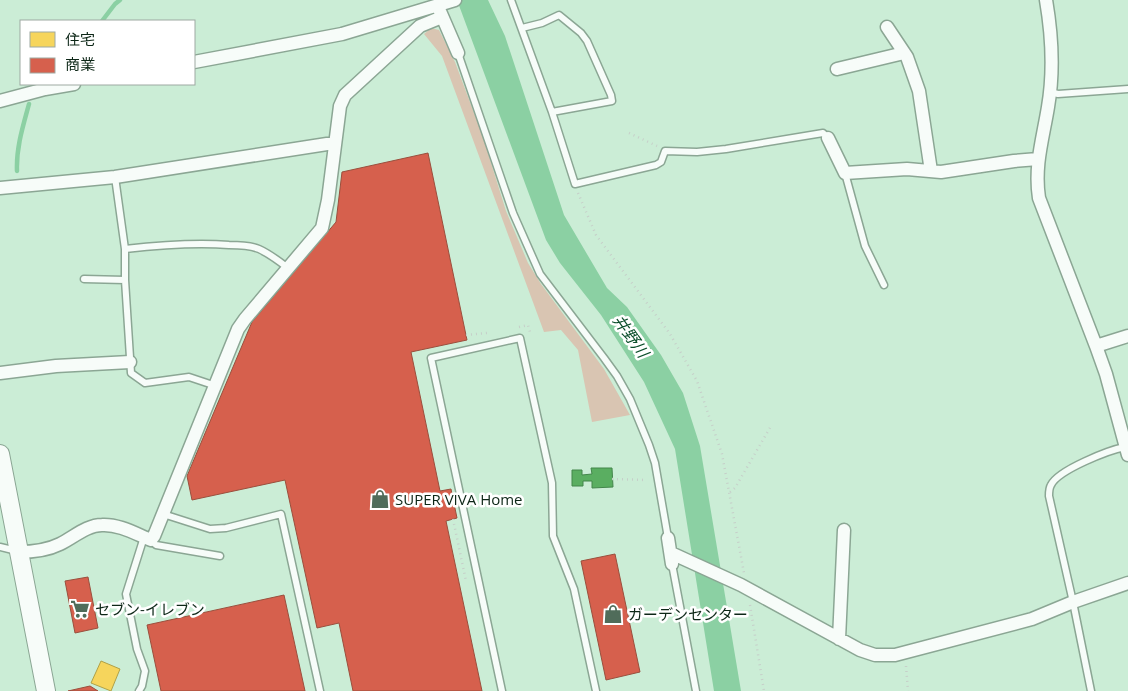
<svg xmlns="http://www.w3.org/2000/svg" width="1128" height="691" font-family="'Open Sans','Noto Sans JP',sans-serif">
  <rect width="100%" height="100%" fill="#cbedd6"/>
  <!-- green -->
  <path fill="#d9c5b2" d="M 431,28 L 439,30 L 455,62 L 483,137 L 506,211 L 528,263 L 541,284 L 604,369 L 630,415 L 592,422 L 578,350 L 561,330 L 544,332 L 442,56 L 424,34 Z"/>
  <!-- water -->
  <path fill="#8bd0a3" d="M 457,0 L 488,0 L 505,36 L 564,215 L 607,288 L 627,307 L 661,355 L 683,393 L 700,446 L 741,691 L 714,691 L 675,449 L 644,382 L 601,315 L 560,263 L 546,240 Z"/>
  <!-- homes -->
  <path fill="#f6d55c" stroke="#b0a147" d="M 101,661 L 120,669 L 111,691 L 91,683 Z"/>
  <!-- shops -->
  <path fill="#d6604d" stroke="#9a4f3d" d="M 428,153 L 467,340 L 411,352 L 440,491 L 451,489 L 457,518 L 446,521 L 482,691 L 353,691 L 339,623 L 317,628 L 285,480 L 192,500 L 187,476 L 252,322 L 336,222 L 342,172 Z
    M 615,554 L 640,672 L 606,680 L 581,561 Z
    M 88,577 L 98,628 L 75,633 L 65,581 Z
    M 284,595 L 305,691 L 161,691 L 147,625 Z
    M 90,686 L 98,691 L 68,691 Z"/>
  <!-- public -->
  <path fill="#5aae61" stroke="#43864b" d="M 591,468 L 612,468 L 613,487 L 592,488 L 592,481 L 583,481 L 583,486 L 572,486 L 572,470 L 582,470 L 582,475 L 592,474 Z"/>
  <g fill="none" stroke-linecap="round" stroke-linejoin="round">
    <!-- stream -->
    <path stroke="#8bd0a3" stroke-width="4.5" d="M 102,21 L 115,4 L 120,0
      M 17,171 C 16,148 23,126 29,104"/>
    <!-- lane casing -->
    <g stroke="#8ba694" stroke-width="9">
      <path id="lane" d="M 511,0 L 552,112 L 575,184 L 656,165 L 661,162 L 665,151 L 697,152 L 726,149 L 823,133 L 828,138
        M 522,28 L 542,23 L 559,15 L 581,33 L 587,41 L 611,95 L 612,101 L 552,112
        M 458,53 L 513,213 L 540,274 L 604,358 L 617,376 L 630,399 L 649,445 L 655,463 L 668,538
        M 1050,92 L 1058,94 L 1128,89
        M 845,173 L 865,246 L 884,285
        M 115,177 L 125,249 L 125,280 L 131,373 L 145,383 L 189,377 L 216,386
        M 125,249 C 160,245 194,242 229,245 C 239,245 250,245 259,249 C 270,254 279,261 288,268
        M 84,279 L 125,280
        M 163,514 L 210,529 L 226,528 L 281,514 L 320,691
        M 151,540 L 156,545 L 220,556
        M 0,547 L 17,551
        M 672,564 L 696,691
        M 139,691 L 142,686 L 145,671 L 137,649 L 126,594 L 144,537
        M 502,691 L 431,358 L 520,338 L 552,483 L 553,536 L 574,589 L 596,691
        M 1091,691 L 1073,602 L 1049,496 C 1049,492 1049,488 1051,485 C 1058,470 1109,450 1125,447"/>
    </g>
    <!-- street casing -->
    <g stroke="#8ba694" stroke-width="15">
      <path id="street" d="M 1046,0 C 1052,35 1054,72 1048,107 C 1043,138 1034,166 1039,198 L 1096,346 L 1106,374 L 1128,455
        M 439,9 L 458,53
        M 887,27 L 907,57 L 919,91 L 931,171
        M 194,62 L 342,34 L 455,0
        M 837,69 L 904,53
        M 0,101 L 45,89 L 74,84
        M 828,138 L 845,173 L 907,169 L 941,172 L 1014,161 L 1038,159
        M 0,188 L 115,177 L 327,144 L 334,144
        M 1096,346 L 1128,336
        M 0,373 L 56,366 L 130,362
        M 668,538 L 672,564
        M 18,552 C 32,552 48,550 60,544 C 74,537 87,525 102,525 C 119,524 136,534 151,540 L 154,536 L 238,329 L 245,319 L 322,228 L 328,200 L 340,106 L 345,95 L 420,26 L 442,17
        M 671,553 L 741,585 L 860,650 L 875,655 L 895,655 L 1032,619 L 1073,602 L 1128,583
        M 839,639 L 844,530"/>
    </g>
    <!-- secondary casing -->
    <g stroke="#8ba694" stroke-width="20">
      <path id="secondary" d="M 0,454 L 46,691"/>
    </g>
    <!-- path -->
    <path stroke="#c6cfc9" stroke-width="2.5" stroke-dasharray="1 4" stroke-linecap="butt" d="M 629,133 L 657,146
      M 578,193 L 596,235 L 670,334 L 697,381 L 722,454 L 744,573
      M 519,327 L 528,325 L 530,332
      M 466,335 L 487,333
      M 612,479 L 647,480
      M 730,492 L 735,488 L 771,426
      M 453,519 L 466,581
      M 750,605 L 764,691
      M 906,666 L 908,691"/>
    <!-- lane -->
    <use href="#lane" stroke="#f7fcf9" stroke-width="6"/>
    <!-- street -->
    <use href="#street" stroke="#f7fcf9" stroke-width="12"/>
    <!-- secondary -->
    <use href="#secondary" stroke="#f7fcf9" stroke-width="18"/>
  </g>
  <!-- icons -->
  <defs>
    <g id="shop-bare" transform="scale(1.5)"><path d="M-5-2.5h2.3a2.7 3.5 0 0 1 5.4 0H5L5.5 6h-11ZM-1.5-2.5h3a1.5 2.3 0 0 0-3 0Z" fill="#506c5a" stroke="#fff" stroke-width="2.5" paint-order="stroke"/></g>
    <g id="supermarket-bare" transform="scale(1.5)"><path d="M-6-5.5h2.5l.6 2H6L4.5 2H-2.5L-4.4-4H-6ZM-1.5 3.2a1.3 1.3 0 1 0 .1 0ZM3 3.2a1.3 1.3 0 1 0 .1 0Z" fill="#506c5a" stroke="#fff" stroke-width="2.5" paint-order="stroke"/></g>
  </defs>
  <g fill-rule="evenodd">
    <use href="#shop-bare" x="380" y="499"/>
    <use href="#supermarket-bare" x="80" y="609"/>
    <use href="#shop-bare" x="613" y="614"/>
  </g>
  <g text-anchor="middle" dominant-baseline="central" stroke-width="5" stroke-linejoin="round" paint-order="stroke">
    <!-- poi labels -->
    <g font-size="15" fill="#0d2717" stroke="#fff" text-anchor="start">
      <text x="395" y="499">SUPER VIVA Home</text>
      <text x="95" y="609">セブン-イレブン</text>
      <text x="628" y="614">ガーデンセンター</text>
    </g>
    <!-- water labels -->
    <g font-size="16" font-style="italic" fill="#0b4e2b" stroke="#fff">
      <text transform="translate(631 336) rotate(54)">井野川</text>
    </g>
  </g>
  <!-- legend -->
  <rect x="20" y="20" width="175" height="65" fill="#ffffff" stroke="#9ea9a2"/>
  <rect x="30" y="32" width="25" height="15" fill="#f6d55c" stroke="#9ea9a2"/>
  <text x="65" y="45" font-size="15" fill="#0d2717">住宅</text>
  <rect x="30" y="58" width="25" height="15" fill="#d6604d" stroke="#9ea9a2"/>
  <text x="65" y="70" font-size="15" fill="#0d2717">商業</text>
</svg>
